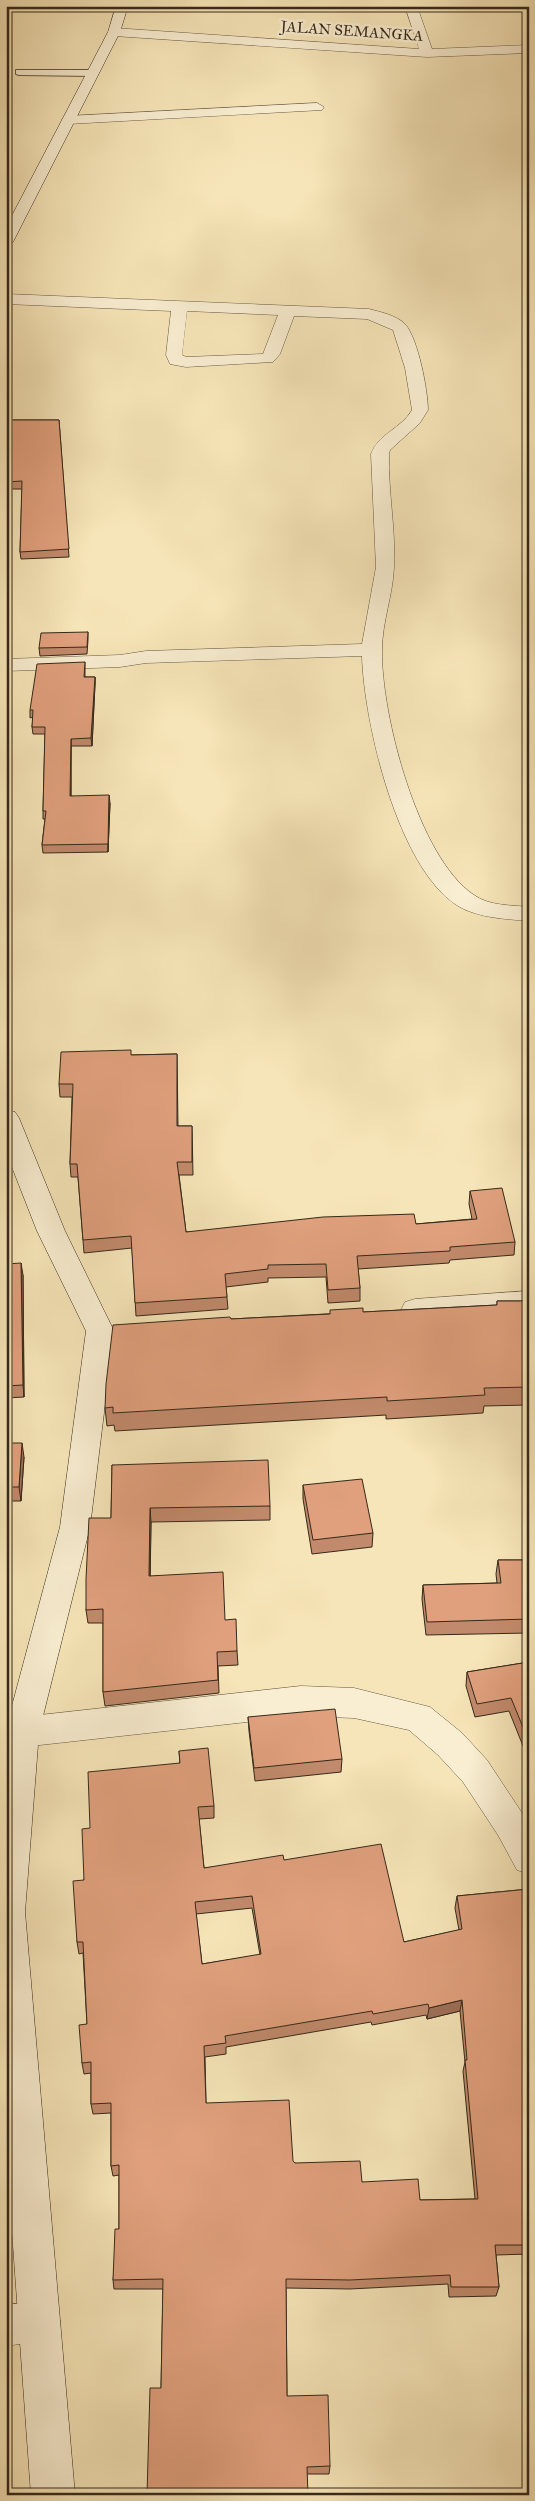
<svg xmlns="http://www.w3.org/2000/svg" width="535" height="2501" font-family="'IM FELL Great Primer',serif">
  <rect width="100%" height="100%" fill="#f6e5b8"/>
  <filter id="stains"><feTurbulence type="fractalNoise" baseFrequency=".004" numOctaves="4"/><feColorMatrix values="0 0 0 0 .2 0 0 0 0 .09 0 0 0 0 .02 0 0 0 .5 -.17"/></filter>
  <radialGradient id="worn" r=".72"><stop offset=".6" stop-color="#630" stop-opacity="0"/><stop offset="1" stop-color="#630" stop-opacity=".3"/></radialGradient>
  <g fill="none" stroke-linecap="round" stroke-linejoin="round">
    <!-- service casing -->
    <g stroke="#655842" stroke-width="2">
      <path id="service" d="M 16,70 L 92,70 L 96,73 L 92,76 L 19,75 L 16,74 Z"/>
    </g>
    <!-- minor casing -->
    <g stroke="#655842" stroke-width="1">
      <path id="minor" d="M 405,6 L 417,6 L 432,49 L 529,45 L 529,53 L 427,57 L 114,36 L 108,32 L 114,28 L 419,49 Z
        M 317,103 L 324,107 L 322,110 L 68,124 L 61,120 L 68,116 Z
        M 6,294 L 369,309 C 380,312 396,315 405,324 C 418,338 428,391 428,410 L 420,423 L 390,450 L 389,454 C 388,492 396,530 394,567 C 393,595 382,622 382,650 C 381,714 418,858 474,895 C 489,906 511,905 529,907 L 529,921 C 506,919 478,918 458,906 C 398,869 364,723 362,656 L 146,663 L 120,667 L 6,671 L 6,659 L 120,655 L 146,651 L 362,644 L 376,567 L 371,454 C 378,434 402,428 412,410 L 405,368 L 393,330 L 367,319 L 294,316 L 280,354 L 273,362 L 186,367 L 170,364 L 166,355 L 171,311 L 6,304 ZM 187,311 L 278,315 L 263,354 L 186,357 L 182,355 Z
        M 529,1291 L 529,1313 L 415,1321 L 405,1318 L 401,1310 L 405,1302 L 415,1299 Z
        M 301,1686 L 354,1688 L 430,1707 L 462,1733 L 487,1760 L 522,1813 L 529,1824 L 529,1874 L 517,1870 L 498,1835 L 463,1782 L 438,1755 L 409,1730 L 354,1718 L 301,1716 L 22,1747 L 10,1743 L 6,1734 L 10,1721 L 22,1717 Z
        M 40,2301 L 54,2307 L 60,2321 L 54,2335 L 40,2341 L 6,2346 L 6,2305 Z"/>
    </g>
    <!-- secondary casing -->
    <g stroke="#35291a" stroke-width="1">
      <path id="secondary" d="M 116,6 L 128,6 L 120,32 L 13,242 L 6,246 L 6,227 L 108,32 Z
        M 6,1109 L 15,1112 L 19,1118 L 65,1231 L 114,1331 L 90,1527 L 39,1732 L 25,1912 L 75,2495 L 31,2495 L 6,2148 L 6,1728 L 60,1527 L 86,1331 L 37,1231 L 6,1152 Z"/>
    </g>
    <!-- service -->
    <use href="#service" fill="#f9eed1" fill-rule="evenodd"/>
    <!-- minor -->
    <use href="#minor" fill="#f9eed1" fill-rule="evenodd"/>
    <!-- secondary -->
    <use href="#secondary" fill="#f9eed1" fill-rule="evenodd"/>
  </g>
  <!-- wall -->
  <path fill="#c18a6c" stroke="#35291a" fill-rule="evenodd" d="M 6,420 L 59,420 L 69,557 L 21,559 L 20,552 L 22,489 L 6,489 Z
    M 88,632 L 88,640 L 87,654 L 40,656 L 39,648 Z
    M 85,662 L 85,677 L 95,677 L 95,684 L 92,746 L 71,746 L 71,796 L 110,803 L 108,852 L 43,853 L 42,845 L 45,819 L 43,819 L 43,811 L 45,734 L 33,734 L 32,727 L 33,717 L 30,718 L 30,710 Z
    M 177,1054 L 178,1126 L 192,1126 L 193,1175 L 179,1175 L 186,1232 L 416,1224 L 472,1219 L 469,1204 L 470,1191 L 515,1242 L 514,1255 L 450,1260 L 449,1263 L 358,1269 L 360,1288 L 360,1301 L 328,1303 L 326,1277 L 268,1278 L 268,1282 L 226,1287 L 228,1309 L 136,1316 L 132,1248 L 84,1253 L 78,1177 L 71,1177 L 70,1164 L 72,1097 L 60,1097 L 59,1084 L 131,1055 Z
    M 6,1264 L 23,1275 L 24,1397 L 6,1398 Z
    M 497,1301 L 529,1301 L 529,1405 L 484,1406 L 483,1413 L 386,1419 L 386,1415 L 115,1431 L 114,1425 L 107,1426 L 105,1408 L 231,1319 L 497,1305 Z
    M 6,1443 L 24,1457 L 21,1501 L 6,1501 Z
    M 112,1465 L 270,1506 L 270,1520 L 151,1522 L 150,1576 L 225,1620 L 237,1651 L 238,1665 L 218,1666 L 219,1693 L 105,1706 L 103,1692 L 103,1623 L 88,1623 L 86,1610 L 111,1518 Z
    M 303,1485 L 373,1533 L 372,1547 L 312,1554 L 303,1499 Z
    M 498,1560 L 529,1560 L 529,1633 L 426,1635 L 422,1599 L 423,1585 L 497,1583 L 496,1574 Z
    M 529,1662 L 529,1761 L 509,1711 L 475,1717 L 466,1686 L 467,1672 Z
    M 248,1717 L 342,1759 L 341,1772 L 255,1781 L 249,1731 Z
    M 179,1751 L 214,1806 L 214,1818 L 199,1819 L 204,1868 L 284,1860 L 404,1942 L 459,1930 L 455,1908 L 457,1896 L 529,1889 L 529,2254 L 496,2255 L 499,2287 L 496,2296 L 449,2297 L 448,2284 L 350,2289 L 286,2288 L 287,2396 L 330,2466 L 329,2474 L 308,2474 L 161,2388 L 163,2289 L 114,2289 L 113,2280 L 119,2229 L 119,2175 L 113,2176 L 111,2166 L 111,2113 L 93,2114 L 91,2104 L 91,2073 L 84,2074 L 82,2063 L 87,2024 L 83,1953 L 79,1954 L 77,1942 L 90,1828 L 180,1763 ZM 252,1908 L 260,1955 L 202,1964 L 196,1914 ZM 460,2011 L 465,2062 L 463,2071 L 475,2199 L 420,2200 L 362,2182 L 295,2163 L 206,2103 L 205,2057 L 226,2054 L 226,2047 L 371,2022 L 372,2025 L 426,2015 L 427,2019 Z"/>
  <!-- shaded-wall -->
  <path fill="#9d7058" stroke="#35291a" d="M 95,677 L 95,684 L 92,746 L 91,738 Z
    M 71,739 L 71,804 L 70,796 Z
    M 109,795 L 110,803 L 108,852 L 108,844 Z
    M 21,1263 L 23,1275 L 24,1397 L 23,1385 Z
    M 22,1443 L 24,1457 L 21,1501 L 19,1487 Z
    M 150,1508 L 151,1522 L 150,1590 L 149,1576 Z
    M 462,2000 L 460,2011 L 427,2019 L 429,2008 Z
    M 6,2198 L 8,2205 L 8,2238 L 6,2231 Z"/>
  <!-- building -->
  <path fill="#e0a07d" stroke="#35291a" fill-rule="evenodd" d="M 6,420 L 59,420 L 69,549 L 20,552 L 22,481 L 6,482 Z
    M 88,632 L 87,647 L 39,648 L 41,633 Z
    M 85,662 L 84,677 L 95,677 L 91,738 L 71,739 L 70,796 L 109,795 L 108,844 L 42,845 L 46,811 L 43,811 L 45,727 L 32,727 L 33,710 L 30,710 L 37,664 Z
    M 131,1050 L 131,1055 L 177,1054 L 177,1126 L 192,1126 L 192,1162 L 177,1162 L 186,1232 L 323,1217 L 414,1214 L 416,1224 L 477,1219 L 470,1191 L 502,1188 L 515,1242 L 450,1247 L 450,1251 L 357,1256 L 360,1288 L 328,1290 L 326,1264 L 268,1265 L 268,1269 L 225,1274 L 227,1297 L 135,1303 L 131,1236 L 83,1240 L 77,1164 L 70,1164 L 73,1084 L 59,1084 L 61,1052 Z
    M 21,1263 L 23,1385 L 6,1386 L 6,1264 Z
    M 497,1301 L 529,1301 L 529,1387 L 484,1388 L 485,1395 L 387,1401 L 387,1397 L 113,1413 L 113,1407 L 105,1408 L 106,1384 L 113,1325 L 230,1317 L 231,1319 L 330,1314 L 330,1310 L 363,1308 L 363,1312 L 497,1305 Z
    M 6,1443 L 22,1443 L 19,1487 L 6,1487 Z
    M 268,1460 L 270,1506 L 150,1508 L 149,1576 L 223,1572 L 225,1620 L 236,1619 L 237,1651 L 217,1652 L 218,1680 L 103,1692 L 103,1609 L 86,1610 L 86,1579 L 89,1518 L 111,1518 L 112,1465 Z
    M 362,1479 L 373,1533 L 313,1540 L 303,1485 Z
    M 498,1560 L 529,1560 L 529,1619 L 427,1622 L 423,1585 L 501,1583 Z
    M 529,1662 L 529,1742 L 511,1698 L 477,1704 L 467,1672 Z
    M 335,1709 L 342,1759 L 254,1768 L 248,1717 Z
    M 208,1748 L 214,1806 L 198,1807 L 204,1868 L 283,1855 L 284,1860 L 381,1844 L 404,1942 L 462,1929 L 457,1896 L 529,1889 L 529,2245 L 495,2245 L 499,2287 L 451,2287 L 450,2275 L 350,2280 L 286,2279 L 287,2396 L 328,2395 L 330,2466 L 307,2467 L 308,2495 L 147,2495 L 150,2388 L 161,2388 L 163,2279 L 113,2280 L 115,2229 L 119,2229 L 119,2165 L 111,2166 L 111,2103 L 91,2104 L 91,2062 L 82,2063 L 79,2025 L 87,2024 L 83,1942 L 77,1942 L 73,1881 L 84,1880 L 82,1829 L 90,1828 L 88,1772 L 180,1763 L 179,1751 ZM 252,1896 L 261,1954 L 202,1964 L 195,1902 ZM 462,2000 L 467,2060 L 465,2060 L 478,2199 L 420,2200 L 418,2179 L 362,2182 L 360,2161 L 295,2163 L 293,2161 L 289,2100 L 206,2103 L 204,2046 L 226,2043 L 225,2036 L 372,2011 L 373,2014 L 428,2004 L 429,2008 Z"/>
  <g text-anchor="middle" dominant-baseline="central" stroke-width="5" stroke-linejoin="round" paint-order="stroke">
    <!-- far-street labels -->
    <g font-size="15" fill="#35291a" stroke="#f9eed1">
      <text transform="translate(352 31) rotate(4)">JALAN SEMANGKA</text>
    </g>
  </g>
  <!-- margin -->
  <rect width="535" height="2501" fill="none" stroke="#f6e5b8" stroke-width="25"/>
  <rect x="8" y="8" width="520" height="2486" fill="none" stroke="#35291a" stroke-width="2.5"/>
  <rect x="12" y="12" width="510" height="2476" fill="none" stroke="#35291a"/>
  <rect width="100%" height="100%" filter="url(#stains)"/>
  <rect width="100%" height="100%" fill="url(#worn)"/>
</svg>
